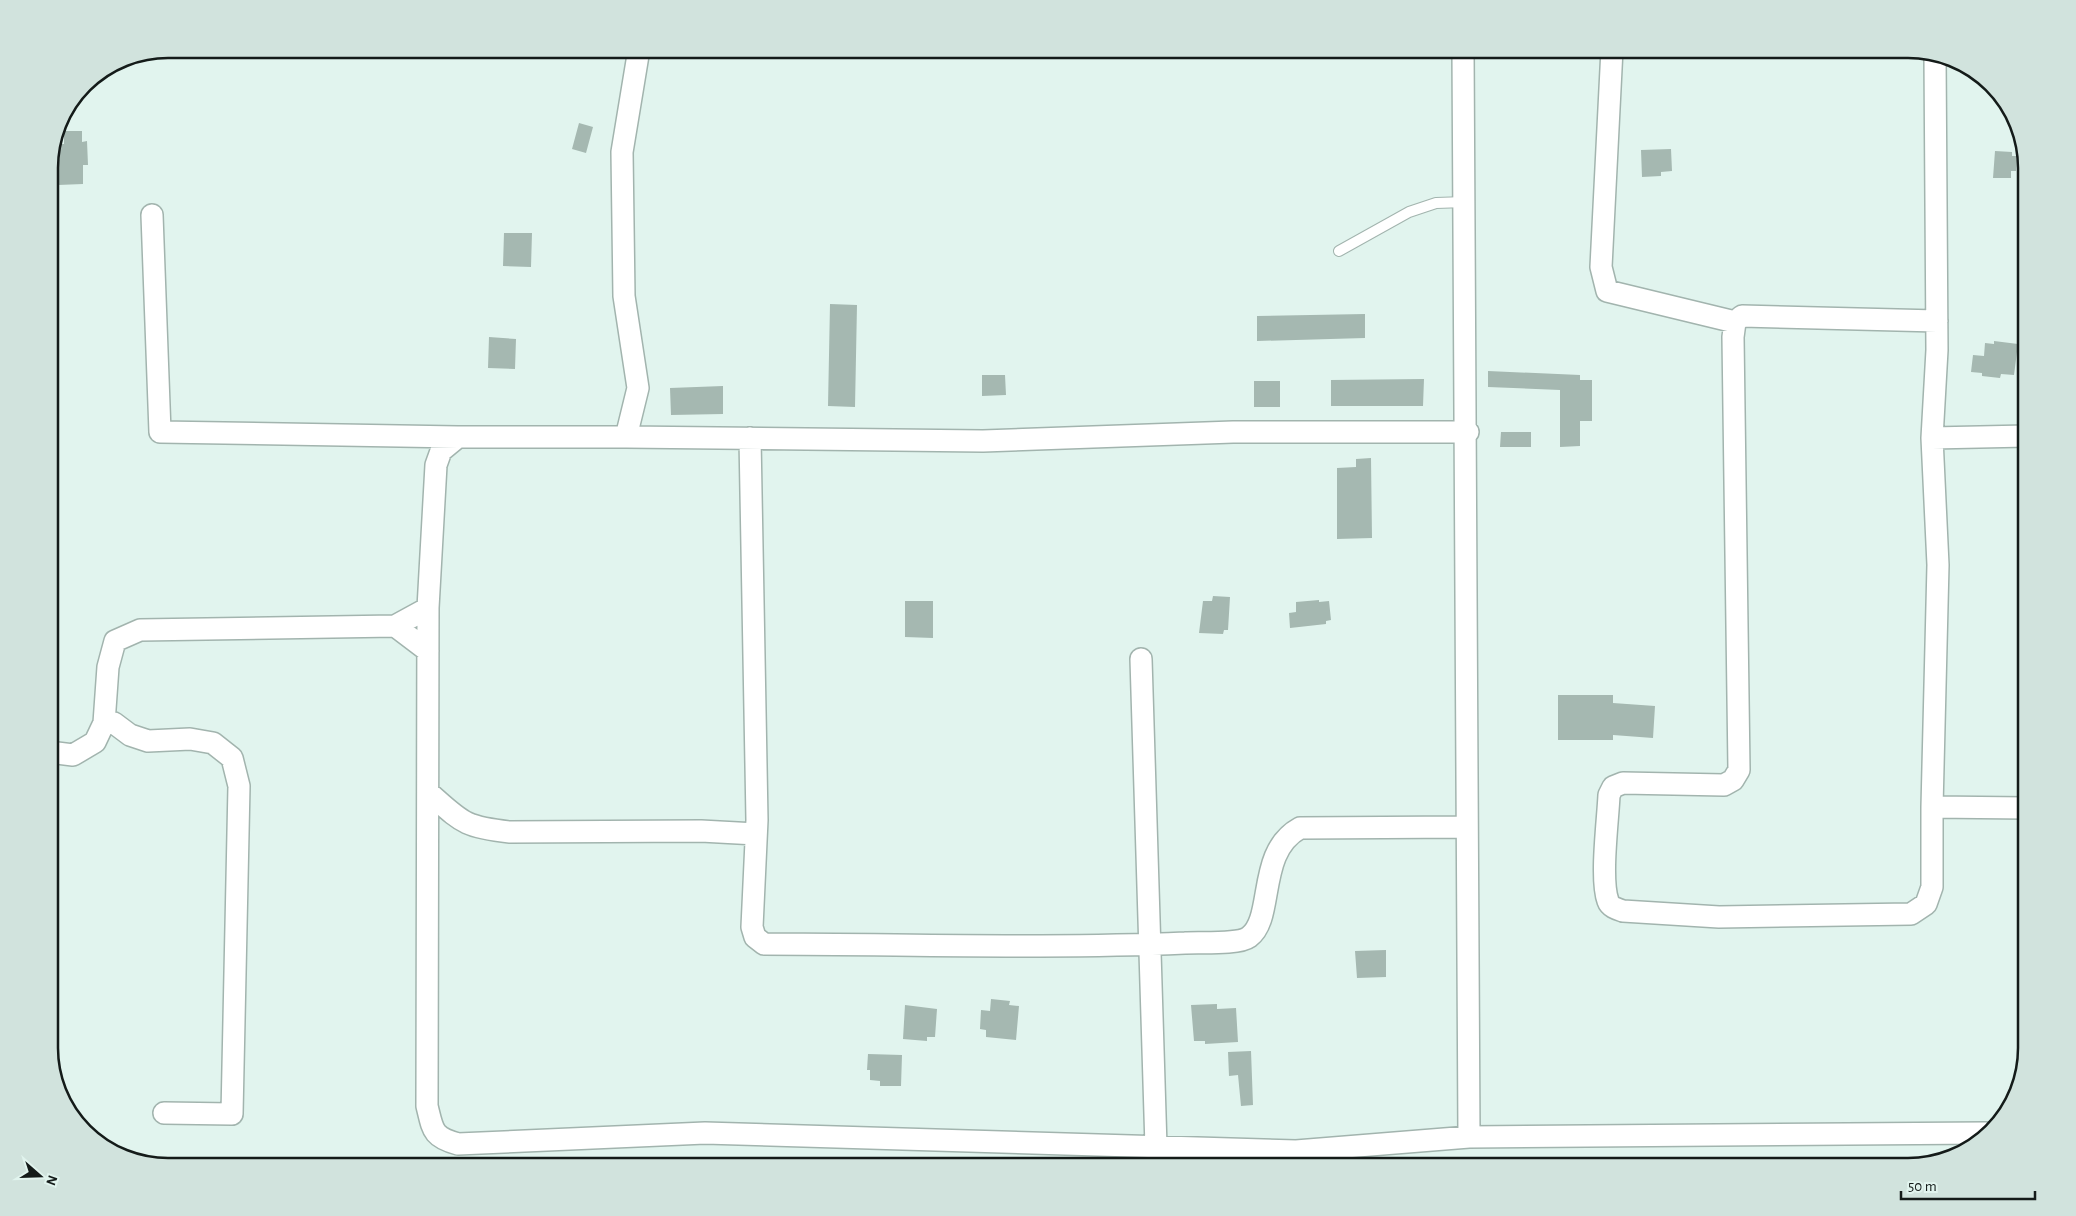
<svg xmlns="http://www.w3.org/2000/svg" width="2076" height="1216" font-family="'Alegreya Sans',sans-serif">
  <rect width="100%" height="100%" fill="#e1f4ee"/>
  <!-- building -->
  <path fill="#a5b8b1" d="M 579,123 L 593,127 L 586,153 L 572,149 Z
    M 64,131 L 82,131 L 82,142 L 87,141 L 88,165 L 83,165 L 83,184 L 58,185 L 57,151 L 59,151 L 59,144 L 64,144 Z
    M 1671,149 L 1672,171 L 1661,172 L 1661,176 L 1642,177 L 1641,150 Z
    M 1995,151 L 2012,152 L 2012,156 L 2017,156 L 2016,171 L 2011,171 L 2011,178 L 1993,178 Z
    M 504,233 L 532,233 L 531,267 L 503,266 Z
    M 830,304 L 857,305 L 855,407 L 828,406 Z
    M 1365,314 L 1365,338 L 1257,341 L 1257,316 Z
    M 489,337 L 516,339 L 515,369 L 488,368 Z
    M 1994,341 L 2018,344 L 2014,375 L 2001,374 L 2000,378 L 1982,376 L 1982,373 L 1971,372 L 1973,355 L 1984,356 L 1985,343 L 1994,344 Z
    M 1488,371 L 1580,375 L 1580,380 L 1592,380 L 1592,421 L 1580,421 L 1580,446 L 1560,447 L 1560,390 L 1488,387 Z
    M 982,375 L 1005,375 L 1006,395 L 982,396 Z
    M 1424,379 L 1423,406 L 1331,406 L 1331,380 Z
    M 1254,381 L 1280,381 L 1280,407 L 1254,407 Z
    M 723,386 L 723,414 L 671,415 L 670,388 Z
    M 1501,432 L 1531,432 L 1531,447 L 1500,447 Z
    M 1371,458 L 1372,538 L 1337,539 L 1337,468 L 1356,467 L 1356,459 Z
    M 1213,596 L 1230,597 L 1228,630 L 1224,630 L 1223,634 L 1199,633 L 1203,601 L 1212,601 Z
    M 1319,600 L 1319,602 L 1329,601 L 1331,620 L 1326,621 L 1326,624 L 1290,628 L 1289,613 L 1296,612 L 1296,602 Z
    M 905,601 L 933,601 L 933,638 L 905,637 Z
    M 1558,695 L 1613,695 L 1613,703 L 1655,706 L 1653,738 L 1613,735 L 1613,740 L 1558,740 Z
    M 1386,950 L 1386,977 L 1357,978 L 1355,951 Z
    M 991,999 L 1010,1001 L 1009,1005 L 1019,1006 L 1016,1040 L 986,1037 L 986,1030 L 980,1029 L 981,1010 L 990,1011 Z
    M 1217,1004 L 1217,1009 L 1236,1008 L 1238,1042 L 1205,1044 L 1205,1041 L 1194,1041 L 1191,1005 Z
    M 905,1005 L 937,1009 L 935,1037 L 927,1037 L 927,1041 L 903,1039 Z
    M 1251,1051 L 1253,1105 L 1241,1106 L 1238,1075 L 1229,1076 L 1228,1052 Z
    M 868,1054 L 902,1055 L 901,1086 L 880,1086 L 880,1081 L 870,1080 L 870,1070 L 867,1070 Z"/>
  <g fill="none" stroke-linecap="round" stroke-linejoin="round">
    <!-- lane casing -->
    <g stroke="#a2b4ae" stroke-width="12">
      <path id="lane" d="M 1339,251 L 1409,212 L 1436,203 L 1465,202"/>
    </g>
    <!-- street casing -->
    <g stroke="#a2b4ae" stroke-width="24">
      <path id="street" d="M 639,49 L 622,152 L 624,296 L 638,388 L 626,437 L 458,437 L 441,451 L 436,465 L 428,608 L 427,1106 C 433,1130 432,1137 458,1144 L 705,1133 L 1296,1151 L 1469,1137 L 1986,1133
        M 1463,49 C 1467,411 1466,774 1469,1137
        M 1612,49 L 1601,267 L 1607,291 L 1735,322
        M 152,215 L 160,432 L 458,437
        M 1937,321 L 1742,316 L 1735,322 L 1733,337 L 1739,770 L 1733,780 L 1724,785 L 1623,783 L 1613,787 L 1609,795 C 1608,820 1600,879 1608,901 C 1610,907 1617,909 1623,911 L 1719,917 L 1911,914 L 1926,904 L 1932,887 L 1932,807 L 2027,808
        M 626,437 L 983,441 L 1233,432 L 1468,432
        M 750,438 L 757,820 L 752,927 L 755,937 L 764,944 C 904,944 1045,949 1185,943 C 1200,942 1238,945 1249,937 C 1275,918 1256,852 1300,828 L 1467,827
        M 1932,438 L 2027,436
        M 395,626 L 428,651
        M 1141,659 L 1156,1147
        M 104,723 L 114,723 L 130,735 L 148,741 L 190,739 L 213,743 L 232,758 L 239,786 L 232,1114 L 164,1113
        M 49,752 L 73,755 L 95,742 L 104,723 L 108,667 L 115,641 L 140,630 L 395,626 L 428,608
        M 428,792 C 462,822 463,827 510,832 L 701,831 L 756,834
        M 1932,807 L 1938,565 L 1932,438 L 1937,350 L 1935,56"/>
    </g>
    <!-- lane -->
    <use href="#lane" stroke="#fff" stroke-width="10"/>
    <!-- street -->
    <use href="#street" stroke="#fff" stroke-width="21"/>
  </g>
  <!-- crop -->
  <path d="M0 0H2076V1216H0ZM168 58H1908A110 110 0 0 1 2018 168V1048A110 110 0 0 1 1908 1158H168A110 110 0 0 1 58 1048V168A110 110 0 0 1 168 58Z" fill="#d1e3dd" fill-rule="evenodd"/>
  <path fill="none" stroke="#141b19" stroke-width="2.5" d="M168 58H1908A110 110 0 0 1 2018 168V1048A110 110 0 0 1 1908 1158H168A110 110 0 0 1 58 1048V168A110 110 0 0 1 168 58Z"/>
  <!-- north arrow -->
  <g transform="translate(40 1176) rotate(110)" stroke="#e1f4ee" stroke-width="4" paint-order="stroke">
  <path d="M0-4L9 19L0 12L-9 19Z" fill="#141b19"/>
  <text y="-8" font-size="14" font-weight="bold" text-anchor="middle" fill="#141b19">N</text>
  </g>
  <!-- scale -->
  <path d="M1901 1191v8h134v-8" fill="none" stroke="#141b19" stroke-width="2.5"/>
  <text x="1908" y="1191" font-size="15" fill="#141b19" stroke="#e1f4ee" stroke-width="4" paint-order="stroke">50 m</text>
</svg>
